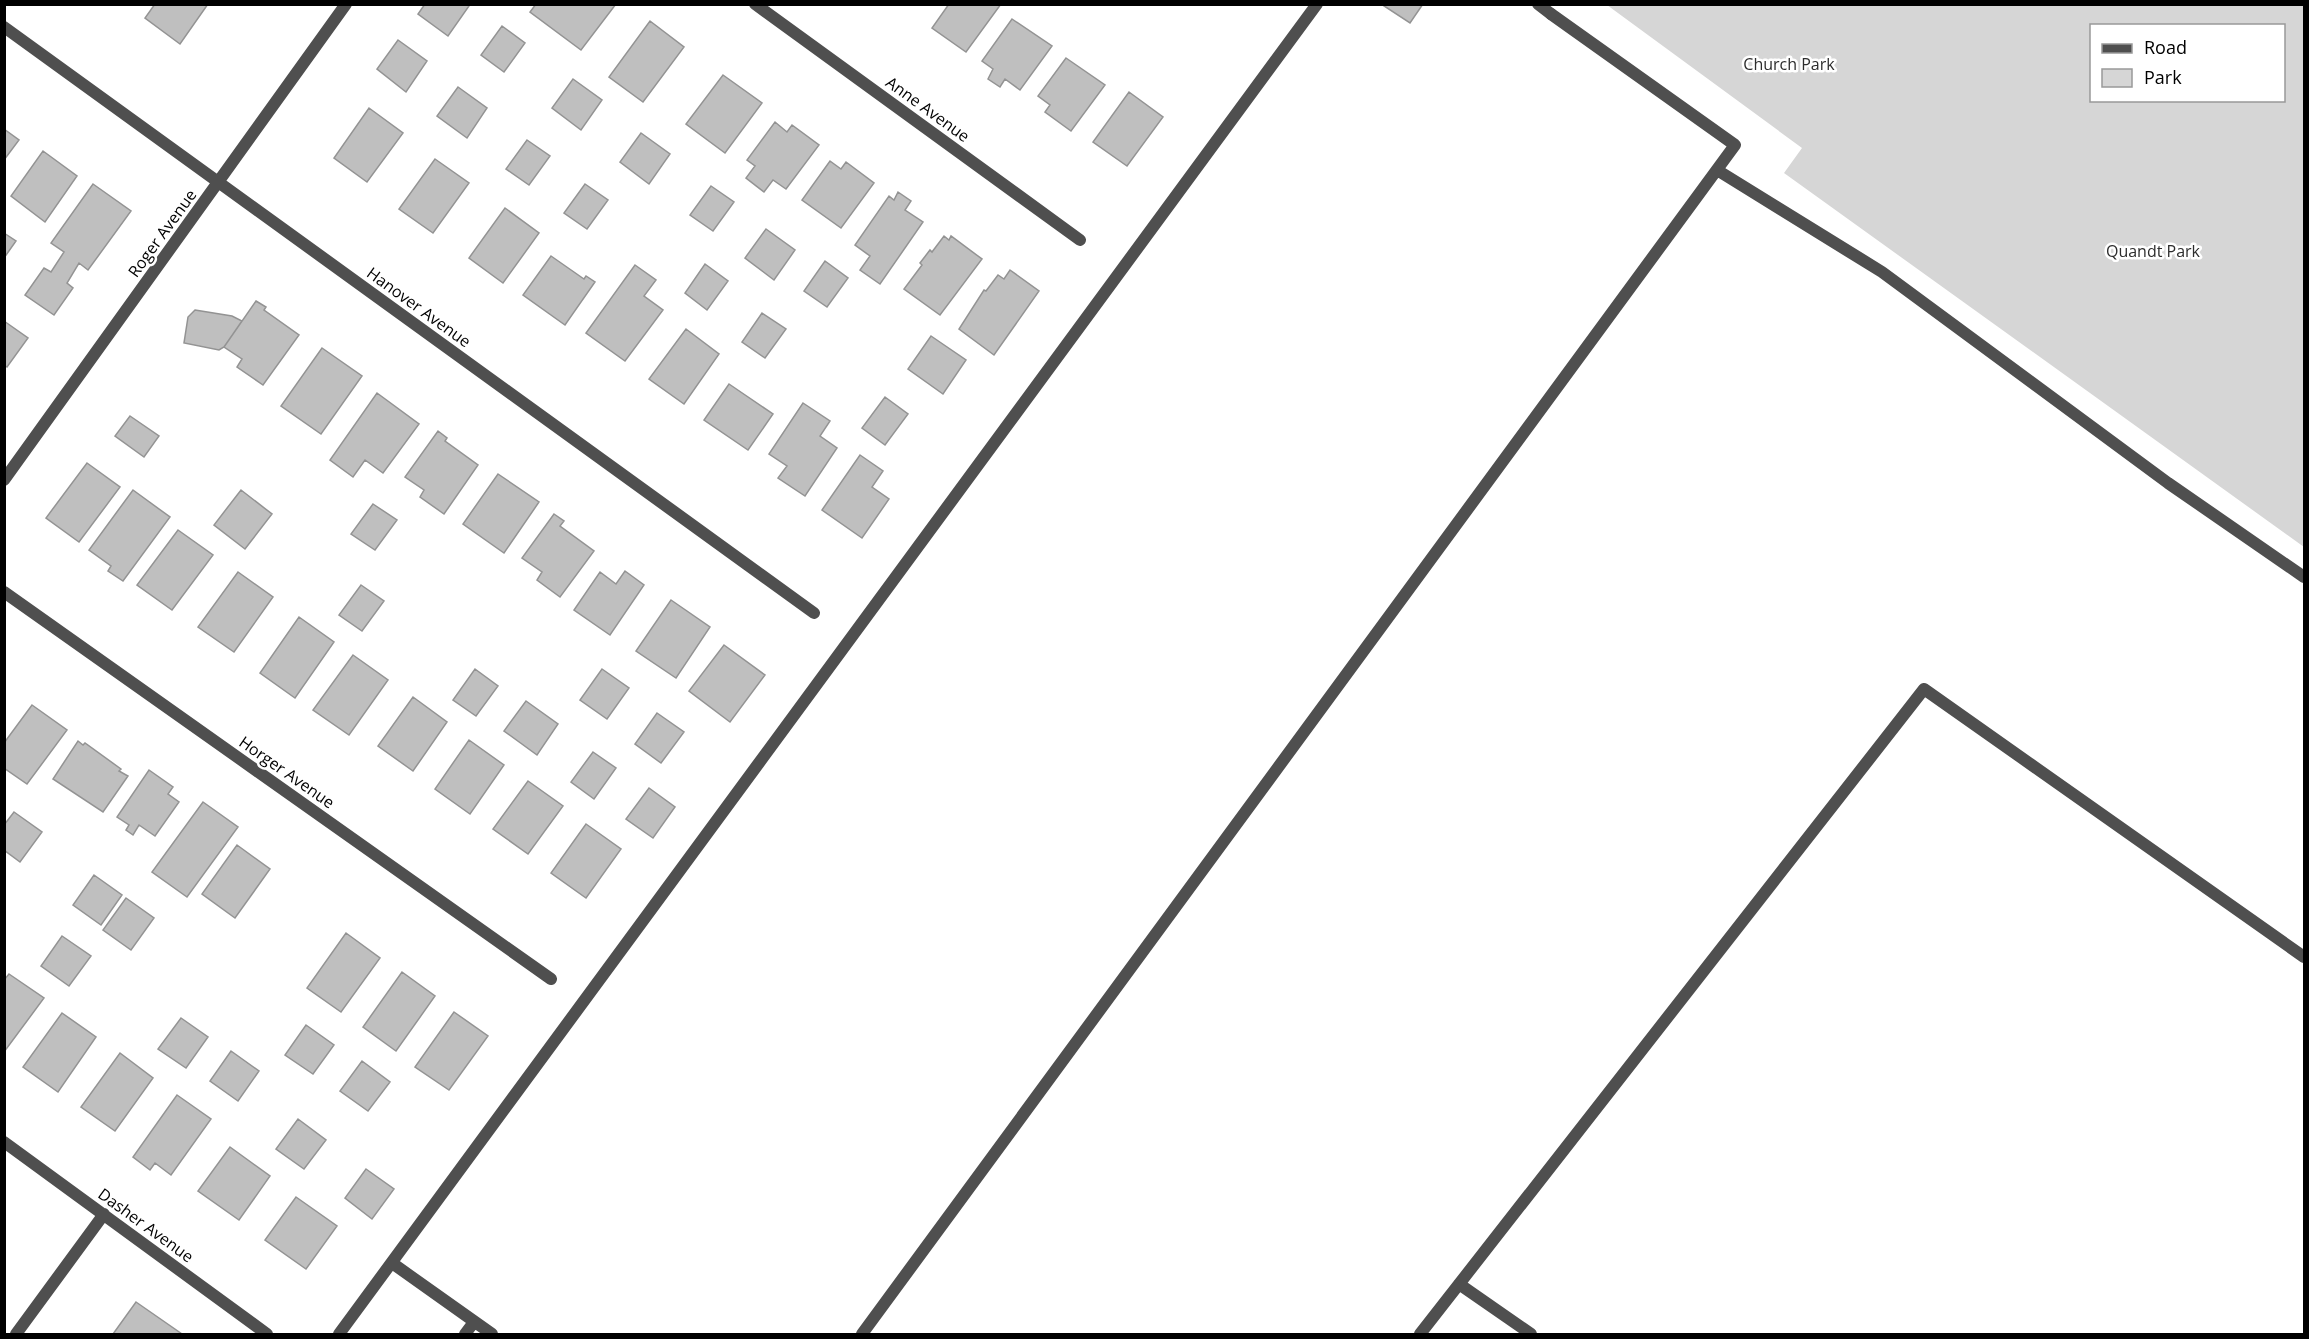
<svg xmlns="http://www.w3.org/2000/svg" width="2309" height="1339" font-family="'Open Sans',sans-serif">
  <rect width="100%" height="100%" fill="#fff"/>
  <!-- green -->
  <path fill="#d6d6d6" fill-rule="evenodd" d="M 1607,5 L 2304,5 L 2304,547 L 1784,173 L 1802,148 ZM 2092,26 L 2284,26 L 2284,100 L 2092,100 Z"/>
  <!-- building -->
  <path fill="#bfbfbf" stroke="#939393" stroke-width="1.5" d="M 155,4 L 208,4 L 180,44 L 145,18 Z
    M 425,4 L 466,4 L 469,6 L 448,36 L 418,14 Z
    M 536,4 L 616,4 L 581,50 L 530,12 Z
    M 949,4 L 1001,4 L 966,52 L 932,28 Z
    M 1381,4 L 1423,4 L 1410,23 Z
    M 1012,19 L 1052,46 L 1020,90 L 1005,79 L 1000,87 L 988,79 L 993,69 L 982,61 Z
    M 650,21 L 684,47 L 643,102 L 609,77 Z
    M 502,26 L 525,43 L 504,72 L 481,55 Z
    M 398,40 L 427,61 L 406,92 L 377,69 Z
    M 1066,58 L 1105,85 L 1071,131 L 1045,112 L 1050,105 L 1038,96 Z
    M 723,75 L 762,103 L 725,153 L 686,124 Z
    M 573,79 L 602,100 L 581,130 L 552,108 Z
    M 458,87 L 487,108 L 467,138 L 437,116 Z
    M 1129,92 L 1163,117 L 1127,166 L 1093,142 Z
    M 369,108 L 403,133 L 367,182 L 334,158 Z
    M 775,122 L 787,132 L 792,125 L 819,145 L 786,189 L 773,180 L 764,192 L 746,178 L 755,166 L 747,160 Z
    M 4,129 L 19,140 L 4,160 Z
    M 641,133 L 670,154 L 649,184 L 620,162 Z
    M 527,140 L 550,156 L 529,185 L 506,169 Z
    M 43,151 L 77,176 L 45,222 L 11,196 Z
    M 435,159 L 469,183 L 433,233 L 399,209 Z
    M 830,161 L 841,169 L 846,162 L 874,183 L 841,228 L 802,200 Z
    M 93,184 L 131,211 L 88,270 L 79,263 L 67,283 L 73,288 L 54,315 L 25,295 L 44,268 L 51,272 L 64,252 L 51,243 Z
    M 585,184 L 608,200 L 587,229 L 564,213 Z
    M 711,186 L 734,202 L 713,231 L 690,215 Z
    M 898,192 L 911,201 L 905,210 L 923,222 L 880,284 L 860,270 L 870,256 L 855,245 L 889,196 L 894,200 Z
    M 505,208 L 539,233 L 503,283 L 469,258 Z
    M 766,229 L 795,250 L 774,280 L 745,258 Z
    M 4,233 L 16,241 L 4,258 Z
    M 944,236 L 949,240 L 951,236 L 982,259 L 940,315 L 904,289 L 922,265 L 920,263 L 930,250 L 932,252 Z
    M 551,256 L 584,279 L 586,276 L 595,282 L 565,325 L 523,295 Z
    M 825,261 L 848,278 L 827,307 L 804,291 Z
    M 705,264 L 728,281 L 707,310 L 685,293 Z
    M 635,265 L 656,280 L 644,296 L 663,310 L 625,361 L 586,333 Z
    M 1010,270 L 1039,291 L 994,355 L 959,329 L 984,290 L 986,291 L 998,275 L 1004,279 Z
    M 256,301 L 266,307 L 264,310 L 299,335 L 263,385 L 237,367 L 242,359 L 224,347 Z
    M 195,310 L 232,316 L 242,321 L 224,347 L 219,350 L 184,343 L 188,317 Z
    M 762,313 L 786,329 L 765,358 L 742,342 Z
    M 4,321 L 28,338 L 7,367 L 4,365 Z
    M 686,329 L 719,354 L 684,404 L 649,379 Z
    M 931,336 L 966,360 L 943,394 L 908,369 Z
    M 322,348 L 362,376 L 321,434 L 281,406 Z
    M 729,384 L 773,414 L 748,450 L 704,420 Z
    M 377,393 L 419,424 L 383,473 L 365,460 L 353,477 L 330,460 Z
    M 885,397 L 908,414 L 885,445 L 862,428 Z
    M 803,403 L 830,421 L 820,436 L 837,448 L 805,496 L 778,478 L 787,466 L 769,454 Z
    M 130,416 L 159,436 L 144,457 L 115,436 Z
    M 438,431 L 447,438 L 445,441 L 478,465 L 444,514 L 420,497 L 424,490 L 405,477 Z
    M 860,455 L 883,471 L 872,487 L 889,499 L 862,538 L 822,510 Z
    M 87,463 L 120,487 L 79,542 L 46,518 Z
    M 498,474 L 539,502 L 504,553 L 463,524 Z
    M 133,490 L 170,517 L 123,581 L 108,571 L 111,566 L 89,550 Z
    M 241,490 L 272,514 L 245,549 L 214,525 Z
    M 373,504 L 397,520 L 375,550 L 351,534 Z
    M 554,514 L 564,521 L 560,526 L 594,551 L 560,597 L 537,580 L 542,572 L 522,558 Z
    M 178,530 L 213,555 L 172,610 L 137,585 Z
    M 625,571 L 644,585 L 610,635 L 574,610 L 600,572 L 616,584 Z
    M 238,572 L 273,597 L 234,652 L 198,627 Z
    M 361,585 L 384,601 L 362,631 L 339,615 Z
    M 671,600 L 710,627 L 676,678 L 636,651 Z
    M 299,617 L 334,642 L 295,698 L 260,673 Z
    M 724,645 L 765,675 L 730,722 L 689,691 Z
    M 353,655 L 388,680 L 349,735 L 313,710 Z
    M 475,669 L 498,686 L 476,716 L 453,700 Z
    M 602,669 L 629,688 L 607,719 L 580,700 Z
    M 413,697 L 447,722 L 413,771 L 378,746 Z
    M 526,701 L 558,724 L 537,755 L 504,731 Z
    M 32,705 L 67,730 L 27,784 L 4,768 L 4,743 Z
    M 657,713 L 684,732 L 661,763 L 635,744 Z
    M 469,740 L 504,765 L 470,814 L 435,789 Z
    M 78,741 L 83,745 L 85,743 L 121,769 L 119,771 L 128,776 L 103,812 L 53,779 Z
    M 593,752 L 616,768 L 594,799 L 571,782 Z
    M 149,770 L 173,787 L 168,794 L 179,802 L 155,836 L 139,825 L 133,835 L 126,830 L 129,825 L 117,817 Z
    M 528,781 L 563,806 L 528,854 L 493,829 Z
    M 649,788 L 675,807 L 653,838 L 626,819 Z
    M 203,802 L 238,827 L 187,897 L 152,872 Z
    M 14,812 L 42,832 L 20,862 L 4,850 L 4,825 Z
    M 586,824 L 621,849 L 586,898 L 551,873 Z
    M 237,845 L 270,869 L 235,918 L 202,894 Z
    M 94,875 L 122,895 L 101,925 L 73,905 Z
    M 126,898 L 154,918 L 131,950 L 103,930 Z
    M 346,933 L 380,958 L 341,1012 L 307,988 Z
    M 62,936 L 91,956 L 69,986 L 41,966 Z
    M 402,972 L 435,996 L 396,1051 L 363,1027 Z
    M 9,974 L 44,998 L 4,1052 L 4,980 Z
    M 454,1012 L 488,1036 L 449,1090 L 415,1067 Z
    M 62,1013 L 96,1037 L 58,1092 L 23,1067 Z
    M 181,1018 L 208,1037 L 186,1068 L 158,1049 Z
    M 306,1025 L 334,1045 L 313,1074 L 285,1055 Z
    M 231,1051 L 259,1071 L 238,1101 L 210,1081 Z
    M 120,1053 L 153,1078 L 115,1131 L 81,1107 Z
    M 362,1061 L 390,1082 L 368,1111 L 340,1091 Z
    M 177,1095 L 211,1119 L 171,1175 L 155,1163 L 150,1170 L 133,1157 Z
    M 298,1119 L 326,1140 L 304,1169 L 276,1149 Z
    M 230,1147 L 270,1176 L 239,1220 L 198,1191 Z
    M 366,1169 L 394,1189 L 372,1219 L 345,1198 Z
    M 296,1197 L 337,1226 L 306,1269 L 265,1240 Z
    M 136,1302 L 182,1334 L 113,1334 Z"/>
  <g fill="none" stroke-linecap="round" stroke-linejoin="round">
    <!-- service -->
    <path stroke="#4f4f4f" stroke-width="12" d="M 1717,170 L 1882,272 L 2168,483 L 2304,577
      M 392,1263 L 492,1334
      M 1459,1284 L 1531,1334
      M 339,1334 L 1317,4
      M 465,1334 L 474,1322
      M 862,1334 L 1735,145 L 1551,14
      M 1420,1334 L 1924,689 L 2304,957"/>
    <!-- minor -->
    <path stroke="#4f4f4f" stroke-width="12" d="M 755,4 L 1080,240
      M 1538,4 L 1551,14
      M 4,27 L 814,613
      M 4,480 L 346,4
      M 4,592 L 551,979
      M 4,1142 L 267,1334
      M 16,1334 L 104,1214"/>
  </g>
  <g text-anchor="middle" dominant-baseline="central" stroke-width="5" stroke-linejoin="round" paint-order="stroke">
    <!-- park labels -->
    <g font-size="16" fill="#2d2d2d" stroke="#fff">
      <text x="1789" y="64">Church Park</text>
      <text x="2153" y="251">Quandt Park</text>
    </g>
    <!-- street labels -->
    <g font-size="16" fill="#000" stroke="#fff">
      <text transform="translate(928 109) rotate(36)">Anne Avenue</text>
      <text transform="translate(162 233) rotate(-54)">Roger Avenue</text>
      <text transform="translate(419 307) rotate(36)">Hanover Avenue</text>
      <text transform="translate(287 772) rotate(35)">Horger Avenue</text>
      <text transform="translate(146 1225) rotate(36)">Dasher Avenue</text>
    </g>
  </g>
  <!-- border -->
  <rect width="2309" height="1339" fill="none" stroke="#000000" stroke-width="12"/>
  <!-- legend -->
  <rect x="2090" y="24" width="195" height="78" fill="#ffffff" stroke="#999999" stroke-width="1.5"/>
  <rect x="2102" y="44" width="30" height="9" fill="#4f4f4f" stroke="#999999" stroke-width="1.5"/>
  <text x="2144" y="54" font-size="18" fill="#000000">Road</text>
  <rect x="2102" y="69" width="30" height="18" fill="#d6d6d6" stroke="#999999" stroke-width="1.5"/>
  <text x="2144" y="84" font-size="18" fill="#000000">Park</text>
</svg>
